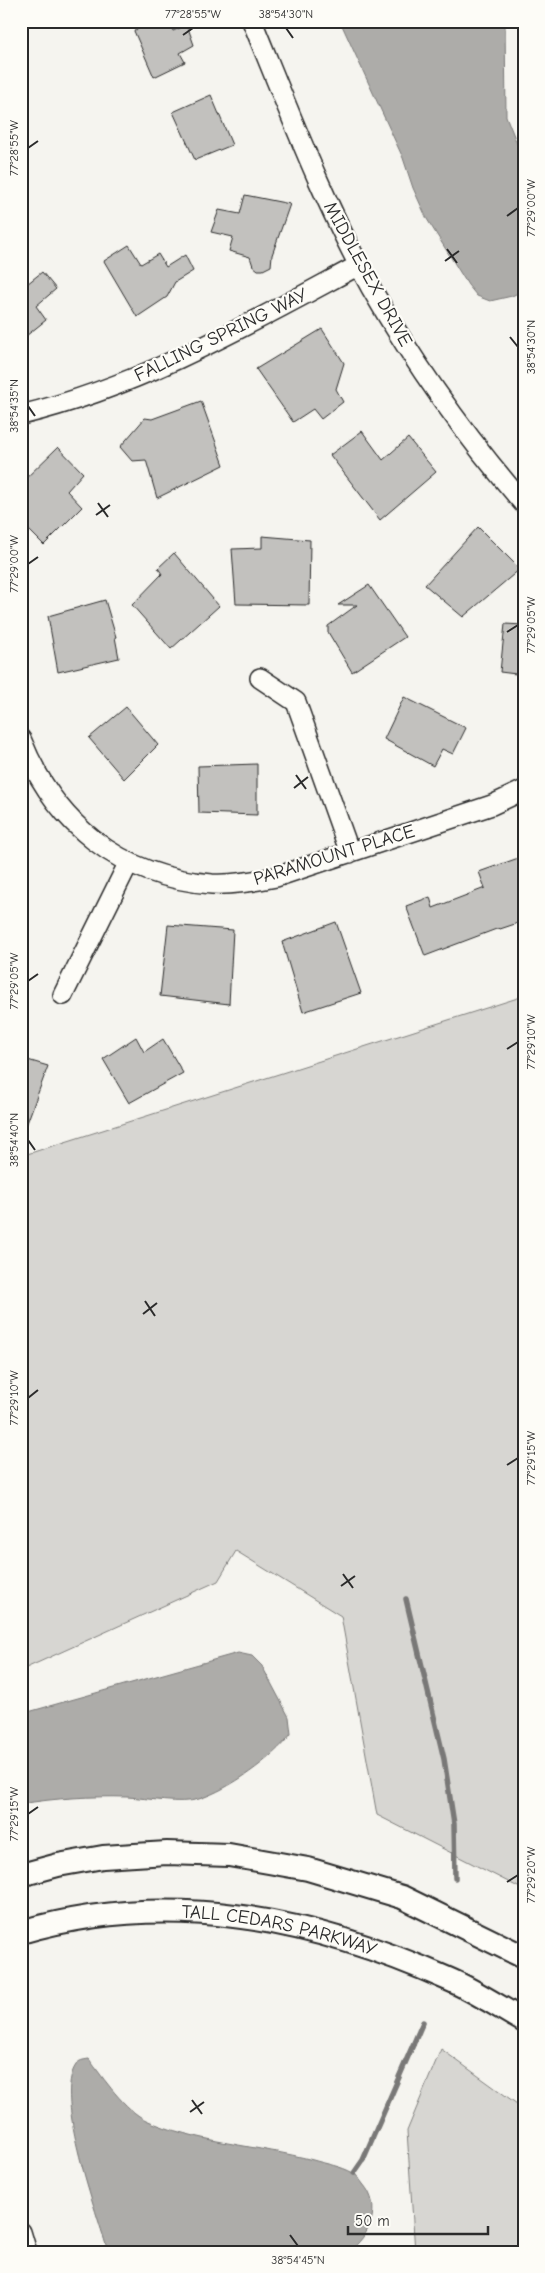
<svg xmlns="http://www.w3.org/2000/svg" width="545" height="2273" font-family="'Comic Neue',sans-serif">
  <rect width="100%" height="100%" fill="#f5f4ef"/>
  <filter id="ink" filterUnits="userSpaceOnUse"><feTurbulence type="fractalNoise" baseFrequency=".02" numOctaves="2"/><feDisplacementMap in="SourceGraphic" scale="10" xChannelSelector="R" yChannelSelector="G"/><feConvolveMatrix kernelMatrix="1 2 1 2 8 2 1 2 1" color-interpolation-filters="sRGB"/></filter>
  <g filter="url(#ink)">
    <!-- green -->
    <path fill="#d7d6d2" stroke="#81807e" d="M 524,996 L 524,1890 L 377,1815 L 341,1616 L 236,1551 L 218,1581 L 26,1668 L 21,1644 L 21,1156 Z
      M 441,2049 L 524,2109 L 524,2252 L 415,2252 L 407,2131 Z"/>
    <!-- water -->
    <path fill="#adaca9" stroke="#797877" d="M 340,21 L 505,21 L 506,116 L 524,161 L 524,290 L 512,296 L 490,301 L 477,296 L 468,285 L 427,219 L 413,188 L 403,158 Z
      M 238,1653 L 252,1656 L 262,1666 L 289,1717 L 291,1734 C 272,1759 230,1789 199,1799 C 180,1805 148,1798 127,1797 C 93,1796 55,1798 21,1804 L 21,1714 Z
      M 89,2059 C 103,2078 125,2110 146,2120 C 194,2142 260,2146 313,2160 C 326,2164 341,2166 353,2173 C 357,2175 360,2180 363,2184 C 383,2207 370,2236 348,2252 L 108,2252 C 98,2215 53,2097 76,2065 C 79,2060 83,2060 89,2059 Z"/>
    <g fill="none" stroke-linecap="round" stroke-linejoin="round">
      <!-- stream -->
      <path stroke="#797877" stroke-width="5.5" d="M 406,1599 L 444,1759 L 454,1824 L 455,1878
        M 354,2173 L 363,2160 L 423,2022"/>
    </g>
    <!-- building -->
    <path fill="#c2c1be" stroke="#2b2b2b" d="M 153,21 L 169,21 L 173,31 L 187,25 L 194,45 L 180,53 L 185,62 L 154,77 L 134,31 Z
      M 211,95 L 232,145 L 195,160 L 173,112 Z
      M 245,195 L 290,204 L 272,255 L 271,266 L 263,270 L 258,270 L 253,266 L 250,257 L 229,251 L 233,237 L 211,232 L 219,210 L 240,214 Z
      M 129,245 L 141,264 L 158,254 L 166,267 L 185,255 L 193,271 L 175,282 L 167,297 L 137,317 L 104,261 Z
      M 42,272 L 56,289 L 36,306 L 46,320 L 21,340 L 21,286 L 22,288 Z
      M 322,329 L 344,363 L 336,389 L 343,402 L 321,419 L 313,409 L 293,422 L 256,369 Z
      M 201,401 L 224,465 L 157,498 L 146,460 L 132,461 L 120,447 L 145,418 L 152,419 Z
      M 362,431 L 383,460 L 408,438 L 436,472 L 380,520 L 330,455 Z
      M 58,447 L 83,473 L 67,491 L 82,507 L 44,545 L 21,522 L 21,483 Z
      M 478,527 L 520,569 L 463,617 L 425,585 Z
      M 262,536 L 310,540 L 309,605 L 236,604 L 232,549 L 262,548 Z
      M 174,553 L 219,606 L 171,649 L 132,605 L 162,574 L 158,568 Z
      M 369,585 L 405,637 L 352,672 L 328,632 L 328,626 L 357,605 L 338,605 Z
      M 105,600 L 116,637 L 115,637 L 119,658 L 58,672 L 48,616 Z
      M 505,624 L 524,625 L 524,675 L 500,672 Z
      M 404,697 L 466,728 L 453,754 L 442,749 L 433,766 L 384,739 Z
      M 126,707 L 158,745 L 124,779 L 89,738 Z
      M 257,764 L 257,815 L 199,813 L 198,766 Z
      M 524,856 L 524,921 L 500,929 L 499,928 L 425,956 L 406,906 L 430,897 L 433,908 L 485,888 L 479,872 Z
      M 336,922 L 361,993 L 303,1012 L 282,942 Z
      M 168,925 L 233,930 L 229,1004 L 160,996 Z
      M 136,1037 L 144,1052 L 163,1039 L 183,1073 L 129,1103 L 103,1059 Z
      M 21,1058 L 48,1066 L 23,1134 L 21,1133 Z"/>
    <g fill="none" stroke-linecap="round" stroke-linejoin="round">
      <!-- minor casing -->
      <g stroke="#2b2b2b" stroke-width="22">
        <path id="minor" d="M 252,21 C 289,111 324,203 371,288 C 415,365 466,437 524,504
          M 21,415 C 142,386 251,323 359,265
          M 260,678 L 296,702 L 350,853
          M 21,739 C 54,823 119,877 212,884 C 233,885 254,881 276,877 L 492,805 L 524,790
          M 63,995 L 129,862
          M 21,2232 L 27,2252"/>
      </g>
      <!-- major casing -->
      <g stroke="#2b2b2b" stroke-width="26">
        <g id="major">
          <path d="M 21,1875 L 58,1865 L 103,1857 L 167,1853 L 229,1855 L 308,1869 L 402,1897 L 524,1957"/>
          <path id="s1" d="M 21,1932 C 168,1889 311,1918 448,1979 C 474,1990 499,2007 524,2021"/>
        </g>
      </g>
      <!-- minor -->
      <use href="#minor" stroke="#fdfcf7" stroke-width="19"/>
      <!-- major -->
      <use href="#major" stroke="#fdfcf7" stroke-width="22"/>
    </g>
  </g>
  <!-- ticks -->
  <path fill="none" stroke="#2b2b2b" stroke-width="2" d="M 286,28 L 293,38M 183,35 L 193,28M 28,148 L 38,141M 507,216 L 518,208M 447,249 L 457,263M 445,261 L 459,251M 510,337 L 518,347M 28,406 L 35,416M 98,503 L 108,517M 96,515 L 110,505M 28,564 L 38,557M 507,632 L 518,625M 296,775 L 306,789M 294,788 L 308,777M 28,981 L 38,974M 507,1049 L 518,1042M 28,1140 L 35,1150M 145,1301 L 155,1316M 143,1314 L 157,1303M 28,1398 L 38,1390M 507,1465 L 518,1458M 343,1574 L 353,1588M 341,1586 L 355,1576M 28,1814 L 38,1807M 507,1882 L 518,1875M 192,2100 L 202,2114M 190,2112 L 204,2102M 290,2235 L 298,2246"/>
  <g text-anchor="middle" dominant-baseline="central" stroke-width="4.5" stroke-linejoin="round" paint-order="stroke">
    <!-- street labels -->
    <g font-size="19" fill="#2b2b2b" stroke="#fdfcf7">
      <text transform="translate(368 274) rotate(61)">MIDDLESEX DRIVE</text>
      <text transform="translate(221 335) rotate(-26)">FALLING SPRING WAY</text>
      <text transform="translate(334 855) rotate(-17)">PARAMOUNT PLACE</text>
      <text stroke="none"><textPath href="#s1" startOffset="262">TALL CEDARS PARKWAY</textPath></text>
    </g>
  </g>
  <!-- margin -->
  <rect width="545" height="2273" fill="none" stroke="#fdfcf7" stroke-width="55"/>
  <!-- scale -->
  <path d="M348 2226v8h140v-8" fill="none" stroke="#2b2b2b" stroke-width="2.5"/>
  <text x="355" y="2226" font-size="15" fill="#2b2b2b" stroke="#fdfcf7" stroke-width="4" paint-order="stroke">50 m</text>
  <rect x="28" y="28" width="490" height="2218" fill="none" stroke="#2b2b2b" stroke-width="2"/>
  <g font-size="12" text-anchor="middle" fill="#2b2b2b">
    <text x="193" y="18">77°28'55"W</text>
    <text x="286" y="18">38°54'30"N</text>
    <text transform="translate(14 148) rotate(-90)" y="4">77°28'55"W</text>
    <text transform="translate(531 208) rotate(-90)" y="4">77°29'00"W</text>
    <text transform="translate(531 347) rotate(-90)" y="4">38°54'30"N</text>
    <text transform="translate(14 406) rotate(-90)" y="4">38°54'35"N</text>
    <text transform="translate(14 564) rotate(-90)" y="4">77°29'00"W</text>
    <text transform="translate(531 625) rotate(-90)" y="4">77°29'05"W</text>
    <text transform="translate(14 981) rotate(-90)" y="4">77°29'05"W</text>
    <text transform="translate(531 1042) rotate(-90)" y="4">77°29'10"W</text>
    <text transform="translate(14 1140) rotate(-90)" y="4">38°54'40"N</text>
    <text transform="translate(14 1398) rotate(-90)" y="4">77°29'10"W</text>
    <text transform="translate(531 1458) rotate(-90)" y="4">77°29'15"W</text>
    <text transform="translate(14 1814) rotate(-90)" y="4">77°29'15"W</text>
    <text transform="translate(531 1875) rotate(-90)" y="4">77°29'20"W</text>
    <text x="298" y="2264">38°54'45"N</text>
  </g>
</svg>
